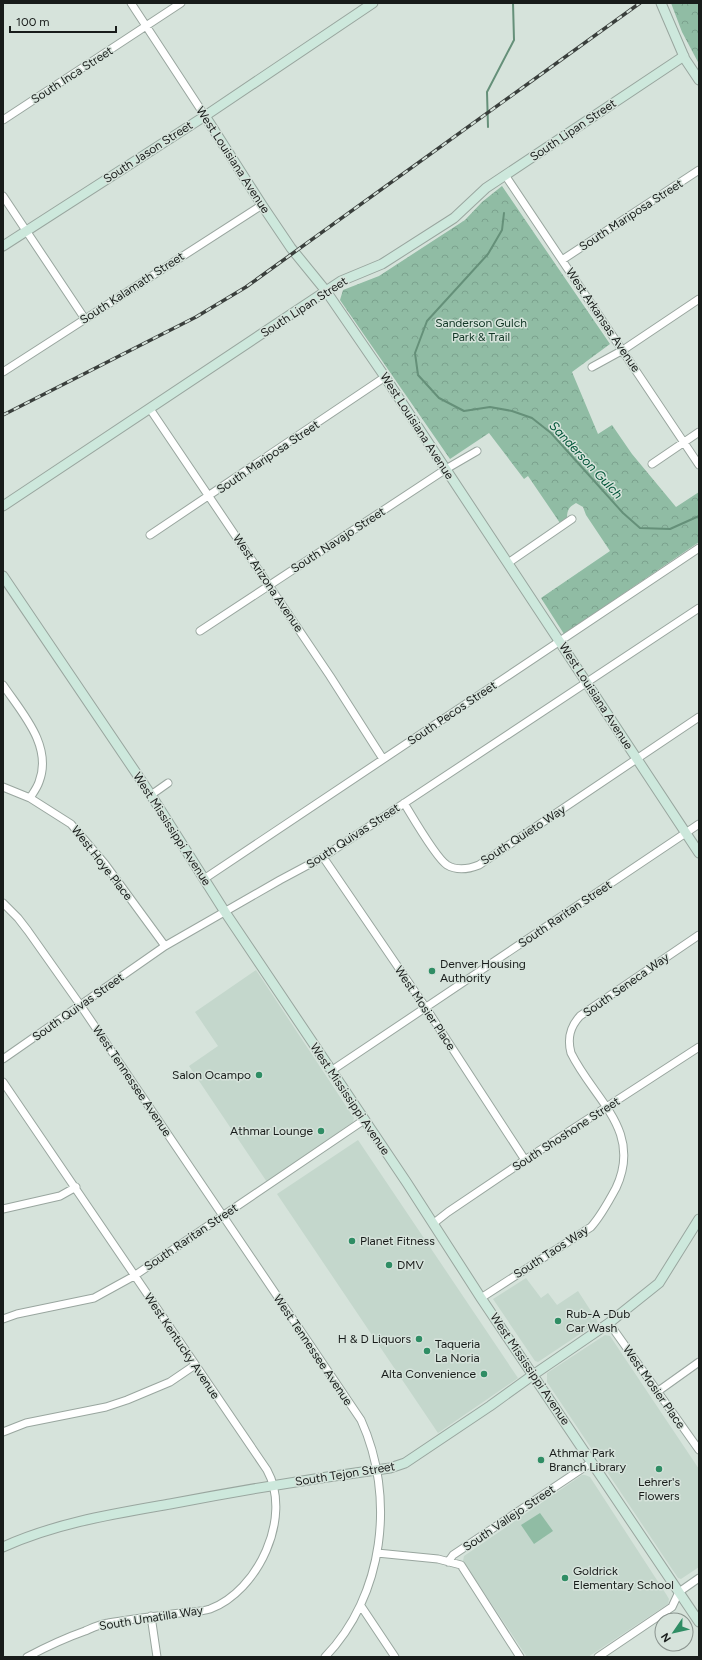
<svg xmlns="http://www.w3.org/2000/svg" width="702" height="1660" font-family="Figtree,sans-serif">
  <defs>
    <pattern id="park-crowns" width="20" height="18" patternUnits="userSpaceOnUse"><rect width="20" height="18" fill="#90bca4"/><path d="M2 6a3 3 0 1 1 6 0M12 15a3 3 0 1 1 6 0" fill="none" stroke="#7ba18d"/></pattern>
  </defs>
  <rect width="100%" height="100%" fill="#d6e3db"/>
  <!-- built -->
  <path fill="#c4d7cc" d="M 256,970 L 354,1118 L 353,1122 L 267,1182 L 189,1066 L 218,1046 L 195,1012 Z
    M 358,1140 L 518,1378 L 438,1433 L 277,1194 Z
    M 526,1278 L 541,1298 L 548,1293 L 557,1305 L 578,1291 L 598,1322 L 538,1362 L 535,1361 L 493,1299 Z
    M 605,1335 L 610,1336 L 699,1469 L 699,1567 L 681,1579 L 678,1578 L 547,1382 L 547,1373 Z
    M 582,1475 L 585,1475 L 590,1477 L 666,1594 L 669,1599 L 668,1604 L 588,1657 L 527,1657 L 463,1561 L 464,1556 Z"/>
  <!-- park -->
  <path fill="url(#park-crowns)" d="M 671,3 L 699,3 L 699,64 L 682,32 Z
    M 502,186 L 610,344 L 572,372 L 598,434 L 612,425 L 632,454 L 676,507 L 699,492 L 699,542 L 564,634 L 541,598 L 610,551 L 586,515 L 583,507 L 576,503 C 569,507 567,510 567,518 L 560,523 L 528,476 L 524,479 L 489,433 L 450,459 L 340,300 L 343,290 L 379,276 L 465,220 L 482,202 Z"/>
  <!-- garden -->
  <path fill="#90bca4" d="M 540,1513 L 553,1531 L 534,1544 L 521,1525 Z"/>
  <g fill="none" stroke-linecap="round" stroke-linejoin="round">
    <!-- stream -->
    <path stroke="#659079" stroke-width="2" d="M 488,127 L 487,92 L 514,40 L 513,3
      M 504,213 L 502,230 L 488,254 L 427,321 L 415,353 L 418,375 L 439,398 L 464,411 L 490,407 L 512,411 L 532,418 L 551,433 L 623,513 L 640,528 L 670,529 L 699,516"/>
    <!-- street casing -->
    <g stroke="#99a69f" stroke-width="9">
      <path id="street" d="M 131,3 L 205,116
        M 3,120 L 181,3
        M 505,175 L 699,465
        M 3,196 L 85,319
        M 562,260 L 699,170
        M 592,367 L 623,350 L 699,299
        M 3,372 L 262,205
        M 150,409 L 330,676 L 383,759
        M 652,464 L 699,432
        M 150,535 L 385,377
        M 508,563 L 572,519
        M 200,631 L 446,469 L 477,451
        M 3,685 C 22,713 53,746 39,782 C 37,788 33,793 30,798 L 71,824 L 105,864 L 165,946
        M 3,787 L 30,798
        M 151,795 L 168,783
        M 404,803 C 412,816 436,858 447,865 C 457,871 469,869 479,865 L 699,717
        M 323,857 L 426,1008 L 525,1160
        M 204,879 L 699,548
        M 3,903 L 18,918 L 28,931 L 81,1006 L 361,1420 C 396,1497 384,1596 325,1657
        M 3,1059 L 165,946 L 280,880 L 323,857 L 699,608
        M 331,1071 L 699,824
        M 3,1082 L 267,1470 C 293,1517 258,1591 210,1609 C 201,1612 189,1612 180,1613 C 156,1616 132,1619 108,1623 C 100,1624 92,1628 85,1631 C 65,1638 46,1647 27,1657
        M 3,1209 L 60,1196 L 76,1187
        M 434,1223 L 448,1212 L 525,1160 L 699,1047
        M 481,1298 L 591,1227 C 601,1216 609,1201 616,1188 C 643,1130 594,1100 571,1053 C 567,1038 570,1027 580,1016 L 699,935
        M 3,1319 L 17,1314 L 94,1298 L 134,1276 L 364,1120
        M 609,1323 L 699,1450
        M 657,1392 L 699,1362
        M 3,1432 L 26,1423 L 106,1407 L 127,1400 L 170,1382 L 195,1365
        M 377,1553 L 438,1559 L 461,1565 L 520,1657
        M 448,1562 L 453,1555 L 592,1462
        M 361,1606 L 395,1657
        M 151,1616 L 157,1657
        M 598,1657 L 672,1607 L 679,1592 L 699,1578"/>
    </g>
    <!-- secondary casing -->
    <g stroke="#99a69f" stroke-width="11">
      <path id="secondary" d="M 661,3 L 685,59 L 699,80
        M 205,116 L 262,205 L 291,248 L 326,291 L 385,377 L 699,853
        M 3,246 L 205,116 L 373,3
        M 3,506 L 341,281 L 382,264 L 454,218 L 486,188 L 684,56
        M 3,576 L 151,795 L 225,912 L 407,1183 L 481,1298 L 699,1622
        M 3,1547 C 56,1523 113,1514 170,1504 C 243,1490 316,1478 390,1468 L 405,1463 L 490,1406 L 533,1375 L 609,1323 L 659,1283 L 699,1219"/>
    </g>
    <!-- street -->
    <use href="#street" stroke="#fff" stroke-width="7"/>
    <!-- secondary -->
    <use href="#secondary" stroke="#cde8dc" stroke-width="9"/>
    <!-- rail casing -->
    <g stroke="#3a3f3c" stroke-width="3.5">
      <path id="rail" d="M 3,415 L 196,317 L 246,287 L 640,3"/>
    </g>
    <!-- rail -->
    <use href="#rail" stroke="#d6e3db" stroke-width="2" stroke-dasharray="6" stroke-linecap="butt"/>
  </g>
  <!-- markers -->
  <g fill="#2f8d64" stroke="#d6e3db" stroke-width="1.5">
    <circle cx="432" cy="971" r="4"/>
    <circle cx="259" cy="1075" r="4"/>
    <circle cx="321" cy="1131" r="4"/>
    <circle cx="352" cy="1241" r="4"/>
    <circle cx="389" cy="1265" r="4"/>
    <circle cx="558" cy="1321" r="4"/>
    <circle cx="419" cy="1339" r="4"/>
    <circle cx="427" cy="1351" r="4"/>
    <circle cx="484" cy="1374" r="4"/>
    <circle cx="541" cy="1460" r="4"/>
    <circle cx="659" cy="1469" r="4"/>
    <circle cx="565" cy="1578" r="4"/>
  </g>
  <g text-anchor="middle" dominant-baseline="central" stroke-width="3" stroke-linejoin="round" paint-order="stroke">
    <!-- street labels -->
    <g font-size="12" fill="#181c1a" stroke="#d6e3db">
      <text transform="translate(72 75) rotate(-33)">South Inca Street</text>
      <text transform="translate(573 130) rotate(-34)">South Lipan Street</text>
      <text transform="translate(148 152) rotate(-33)">South Jason Street</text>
      <text transform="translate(233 160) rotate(57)">West Louisiana Avenue</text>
      <text transform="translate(631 215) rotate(-33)">South Mariposa Street</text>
      <text transform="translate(132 288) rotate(-33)">South Kalamath Street</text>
      <text transform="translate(304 307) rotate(-33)">South Lipan Street</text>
      <text transform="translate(603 320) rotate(56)">West Arkansas Avenue</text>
      <text transform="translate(417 426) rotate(57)">West Louisiana Avenue</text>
      <text transform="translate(268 457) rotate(-34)">South Mariposa Street</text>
      <text transform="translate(338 540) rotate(-33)">South Navajo Street</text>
      <text transform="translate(268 583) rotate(56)">West Arizona Avenue</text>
      <text transform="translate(596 696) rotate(57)">West Louisiana Avenue</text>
      <text transform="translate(452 713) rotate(-34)">South Pecos Street</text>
      <text transform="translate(172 829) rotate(57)">West Mississippi Avenue</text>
      <text transform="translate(523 835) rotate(-33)">South Quieto Way</text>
      <text transform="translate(353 836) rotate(-33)">South Quivas Street</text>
      <text transform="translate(102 863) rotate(52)">West Hoye Place</text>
      <text transform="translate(565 914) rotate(-34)">South Raritan Street</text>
      <text transform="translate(626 985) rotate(-35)">South Seneca Way</text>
      <text transform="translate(78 1007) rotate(-35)">South Quivas Street</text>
      <text transform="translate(425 1008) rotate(56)">West Mosier Place</text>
      <text transform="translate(132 1081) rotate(56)">West Tennessee Avenue</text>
      <text transform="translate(350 1099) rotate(56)">West Mississippi Avenue</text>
      <text transform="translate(566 1134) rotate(-33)">South Shoshone Street</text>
      <text transform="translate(191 1237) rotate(-34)">South Raritan Street</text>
      <text transform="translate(551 1252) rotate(-33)">South Taos Way</text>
      <text transform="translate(182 1346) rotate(56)">West Kentucky Avenue</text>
      <text transform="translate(313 1350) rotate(56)">West Tennessee Avenue</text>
      <text transform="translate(530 1369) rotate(56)">West Mississippi Avenue</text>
      <text transform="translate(654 1387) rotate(55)">West Mosier Place</text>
      <text transform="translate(345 1474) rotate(-9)">South Tejon Street</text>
      <text transform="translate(509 1518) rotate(-34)">South Vallejo Street</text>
      <text transform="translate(151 1618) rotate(-9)">South Umatilla Way</text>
    </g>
    <!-- park labels -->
    <g font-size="12" fill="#113625" stroke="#d6e3db">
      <text x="481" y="323">Sanderson Gulch<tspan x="481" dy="14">Park &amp; Trail</tspan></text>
    </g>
    <!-- poi labels -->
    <g font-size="12" fill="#181c1a" stroke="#d6e3db" text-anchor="start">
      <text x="440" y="964">Denver Housing<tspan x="440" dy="14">Authority</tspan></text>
      <text x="251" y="1075" text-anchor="end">Salon Ocampo</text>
      <text x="313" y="1131" text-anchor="end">Athmar Lounge</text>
      <text x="360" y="1241">Planet Fitness</text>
      <text x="397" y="1265">DMV</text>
      <text x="566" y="1314">Rub-A -Dub<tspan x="566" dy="14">Car Wash</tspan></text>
      <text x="411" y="1339" text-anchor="end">H &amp; D Liquors</text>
      <text x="435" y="1344">Taqueria<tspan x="435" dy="14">La Noria</tspan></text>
      <text x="476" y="1374" text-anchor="end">Alta Convenience</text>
      <text x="549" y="1453">Athmar Park<tspan x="549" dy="14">Branch Library</tspan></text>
      <text x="659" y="1482" text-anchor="middle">Lehrer's<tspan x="659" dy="14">Flowers</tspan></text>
      <text x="573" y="1571">Goldrick<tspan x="573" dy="14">Elementary School</tspan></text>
    </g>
    <!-- water labels -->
    <g font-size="13" font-style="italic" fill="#005537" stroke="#d6e3db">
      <text transform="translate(586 460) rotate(47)">Sanderson Gulch</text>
    </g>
  </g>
  <!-- border -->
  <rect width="702" height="1660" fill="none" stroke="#181c1a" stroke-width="8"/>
  <!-- north arrow -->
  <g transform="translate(674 1632) rotate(236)"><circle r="19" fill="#d6e3db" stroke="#8a938e"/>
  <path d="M0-3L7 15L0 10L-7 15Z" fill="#2f8d64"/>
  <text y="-6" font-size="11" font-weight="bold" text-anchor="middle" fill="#181c1a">N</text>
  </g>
  <!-- scale -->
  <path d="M10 26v6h106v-6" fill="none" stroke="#181c1a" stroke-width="2"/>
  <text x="16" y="26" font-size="12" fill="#181c1a" stroke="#d6e3db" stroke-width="3" paint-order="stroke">100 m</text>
</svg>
